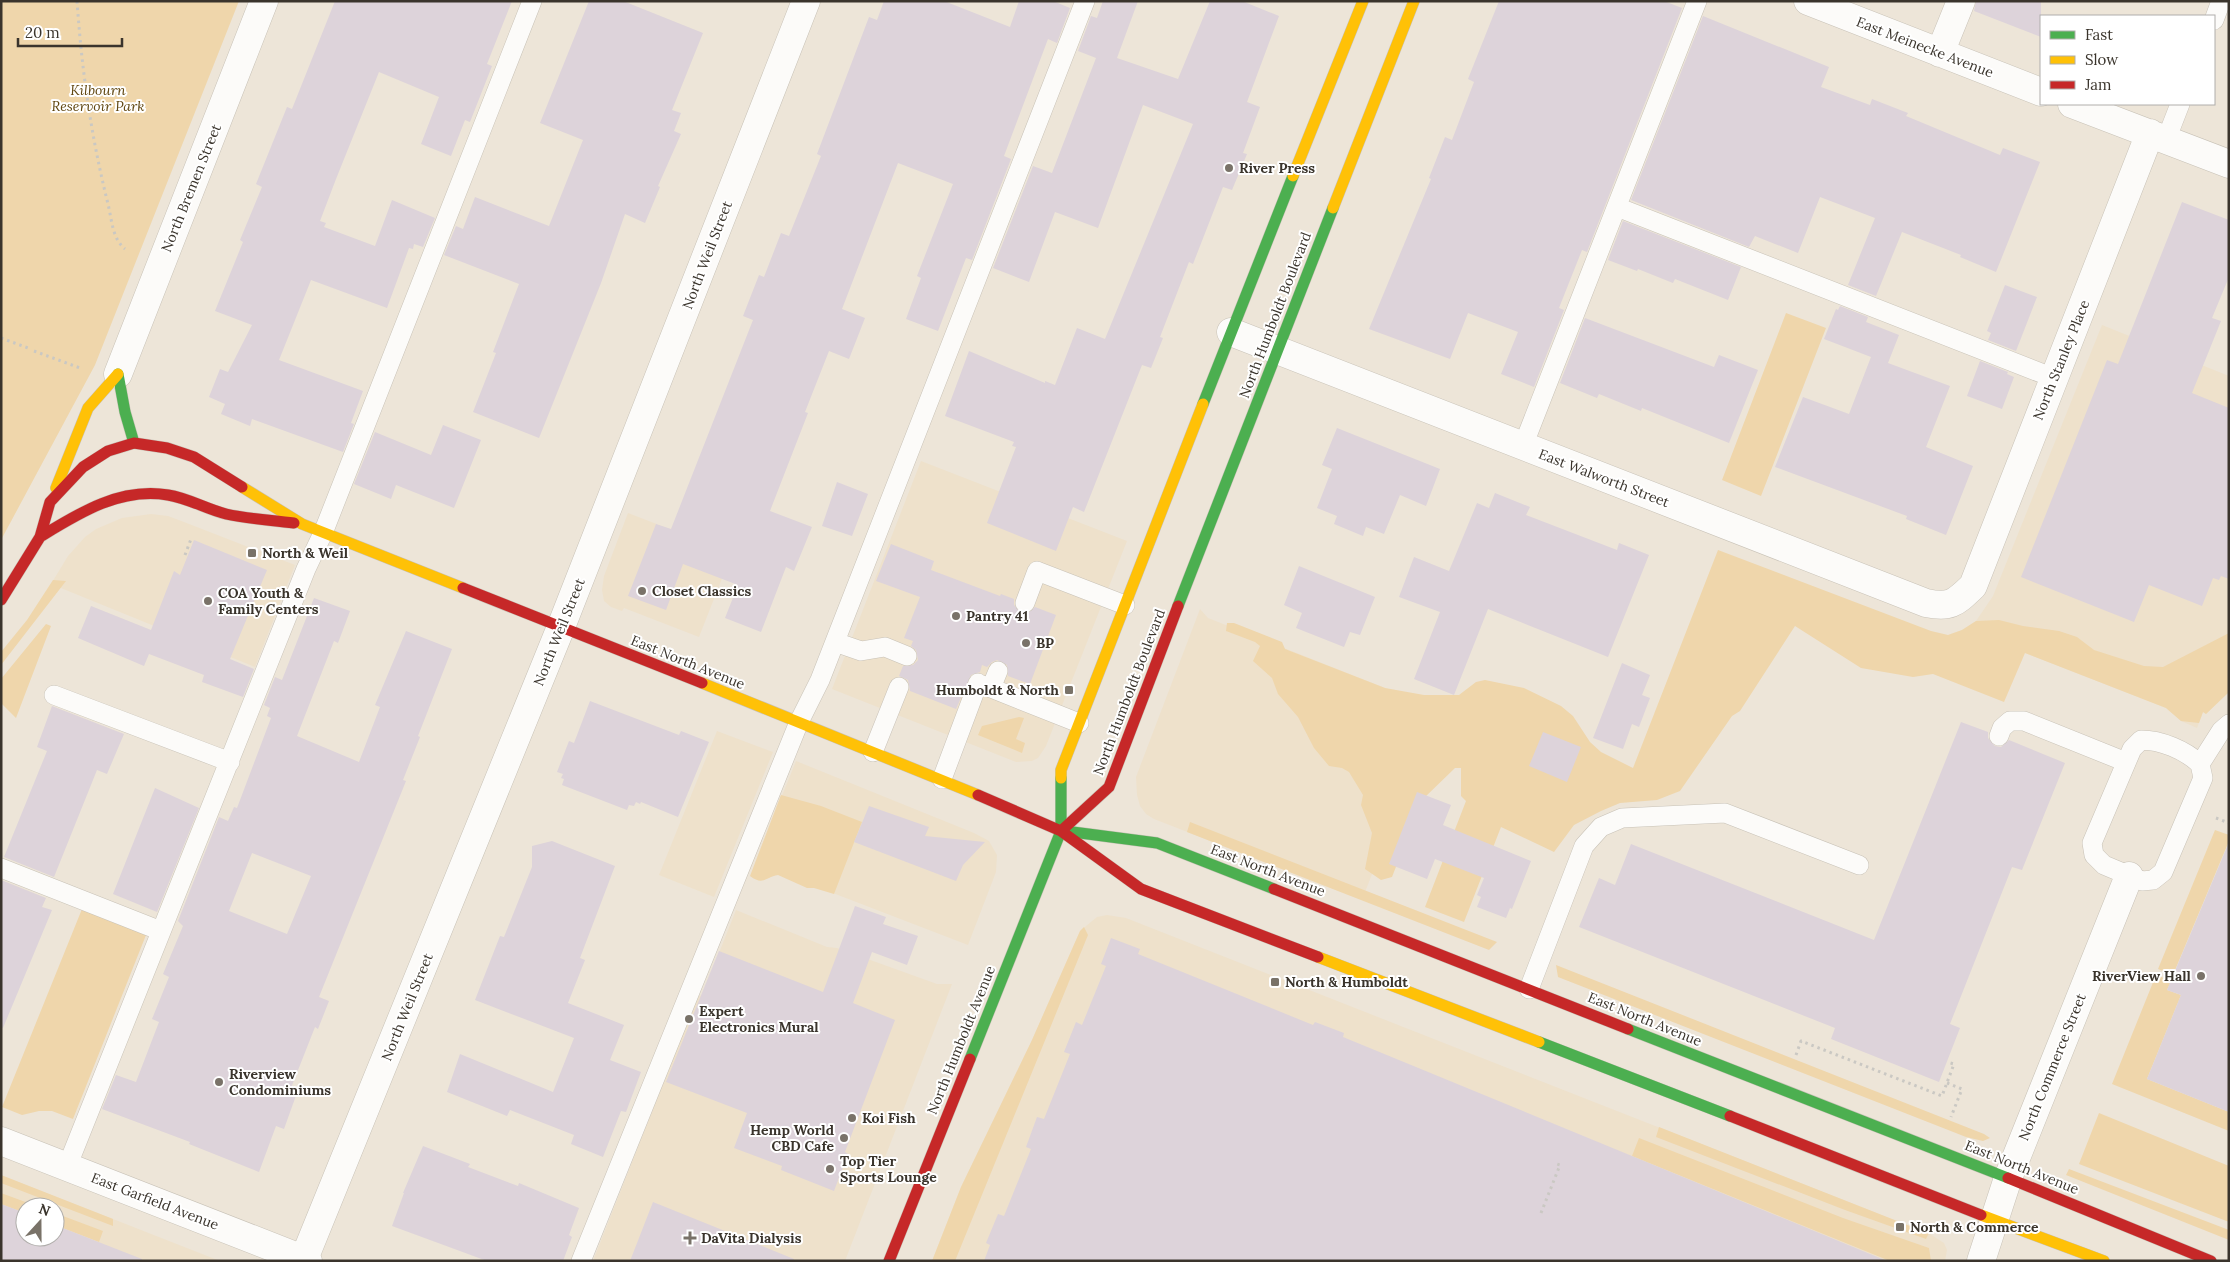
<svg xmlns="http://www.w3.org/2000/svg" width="2230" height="1262" font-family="Lora,serif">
  <rect width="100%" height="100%" fill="#ede5d8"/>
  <!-- built -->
  <path fill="#eee1cb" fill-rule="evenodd" d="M 2102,325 L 2229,376 L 2229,692 L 2206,714 L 2203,712 L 2197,728 L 2181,721 L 2166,708 L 2025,653 L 1948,635 L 1962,630 L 1976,621 L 1993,596 Z
    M 921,461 L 1127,541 L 1046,746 L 1038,758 L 1032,761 L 1016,762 L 832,689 Z
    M 628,513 L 732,553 L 699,637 L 624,608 L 622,611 L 611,607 L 604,601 L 602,590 L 604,576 Z
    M 151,514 L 168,516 L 184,522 L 295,565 L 255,667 L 51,584 L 68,556 L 85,537 L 96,529 L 122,518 Z
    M 1200,609 L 1208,618 L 1436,708 L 1362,900 L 1154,819 L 1146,814 L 1140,806 L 1137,795 L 1136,777 Z
    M 717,731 L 773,752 L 714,897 L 659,875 Z
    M 796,761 L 974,833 L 989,841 L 997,855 L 996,872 L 968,945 L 755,863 Z
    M 736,910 L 827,947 L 837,948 L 937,984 L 952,984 L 845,1261 L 593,1261 L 698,995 L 702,996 Z
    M 1107,915 L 1126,918 L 1930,1234 L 1944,1243 L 1947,1250 L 1945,1261 L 932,1261 L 961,1187 L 1032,1040 L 1080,931 L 1097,917 Z
    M 1,1175 L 113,1219 L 220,1261 L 1,1261 ZM 25,1207 L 55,1207 L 55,1237 L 25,1237 Z"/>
  <!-- green -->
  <path fill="#efd6ab" d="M 1,1 L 239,1 L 95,365 L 1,540 Z
    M 1786,313 L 1826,328 L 1761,496 L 1722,480 Z
    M 1718,550 L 1931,631 L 1948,635 L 1962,630 L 1976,621 L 1999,620 L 2023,626 L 2059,631 L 2077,637 L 2094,650 L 2144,666 L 2163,667 L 2229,633 L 2229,692 L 2206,714 L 2203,712 L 2199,723 L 2181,721 L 2166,708 L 2025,653 L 2004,702 L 1933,674 L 1913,677 L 1861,668 L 1795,626 L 1740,711 L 1732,716 L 1680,791 L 1657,800 L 1620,803 L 1601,811 L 1574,825 L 1554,852 L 1501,827 L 1464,922 L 1425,907 L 1466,801 L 1461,796 L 1461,768 L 1455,768 L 1422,800 L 1392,877 L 1381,880 L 1365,869 L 1372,833 L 1361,805 L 1363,795 L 1349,772 L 1342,768 L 1329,766 L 1314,748 L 1298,717 L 1278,694 L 1272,678 L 1253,661 L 1260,646 L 1255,642 L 1226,631 L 1227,623 L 1234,623 L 1282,642 L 1285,649 L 1385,688 L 1424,695 L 1459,695 L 1476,682 L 1485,680 L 1524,688 L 1561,706 L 1573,716 L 1590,742 L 1601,752 L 1633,768 Z
    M 53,580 L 66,581 L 1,665 L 1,652 L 27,620 Z
    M 46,624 L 51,626 L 16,718 L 1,703 L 1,679 Z
    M 1019,717 L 1024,718 L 1016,739 L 1025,743 L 1022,753 L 978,735 L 982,726 Z
    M 781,795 L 821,806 L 862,822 L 834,894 L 814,888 L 807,888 L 778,875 C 766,877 763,886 750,876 Z
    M 1190,822 L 1497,942 L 1489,950 L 1187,832 Z
    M 2215,830 L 2229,835 L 2229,841 L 2173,975 L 2158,969 Z
    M 82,909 L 146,935 L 73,1119 L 52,1111 L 39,1111 L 22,1115 L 2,1107 Z
    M 1084,927 L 1088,935 L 955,1261 L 932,1261 L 961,1187 L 1032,1040 L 1080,931 Z
    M 1556,965 L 1984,1134 L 1990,1138 L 1983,1141 L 1966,1137 L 1558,977 Z
    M 2156,975 L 2171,981 L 2167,990 L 2181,995 L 2147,1079 L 2229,1112 L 2229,1131 L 2112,1084 Z
    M 2099,1113 L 2229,1166 L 2229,1222 L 2079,1164 Z
    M 1659,1127 L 1925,1232 L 1929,1233 L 1926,1239 L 1845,1210 L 1656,1137 Z
    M 1639,1138 L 1843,1218 L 1929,1248 L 1931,1261 L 1890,1261 L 1632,1156 Z
    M 2069,1169 L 2229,1230 L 2229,1240 L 2066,1175 Z
    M 1,1175 L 113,1219 L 113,1226 L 1,1183 Z
    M 1,1193 L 39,1207 L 25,1207 L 25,1213 L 1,1204 Z
    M 55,1213 L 103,1231 L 99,1242 L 55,1225 Z"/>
  <!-- building -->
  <path fill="#ddd3da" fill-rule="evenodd" d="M 335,1 L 512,1 L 487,64 L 492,66 L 470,122 L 465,120 L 451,156 L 421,144 L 439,97 L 379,72 L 336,179 L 320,221 L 326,223 L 324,227 L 375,246 L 392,200 L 435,218 L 423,247 L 414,244 L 413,249 L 409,248 L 387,308 L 311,280 L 279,360 L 363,391 L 351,423 L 354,424 L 343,452 L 252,419 L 250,426 L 221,414 L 225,404 L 209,397 L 220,369 L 228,372 L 252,325 L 215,311 L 243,242 L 240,240 L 262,187 L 256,184 L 287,107 L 292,109 Z
    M 589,1 L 623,1 L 703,33 L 672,110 L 681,113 L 674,131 L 681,134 L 658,186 L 660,187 L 645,223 L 625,214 L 601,283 L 539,438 L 473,412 L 496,353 L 493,352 L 519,284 L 444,255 L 456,226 L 463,229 L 475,197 L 549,226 L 583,140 L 540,123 Z
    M 884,1 L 944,1 L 1010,27 L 1019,1 L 1053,1 L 1070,8 L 1057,43 L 1048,39 L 1004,156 L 1011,159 L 972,260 L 966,258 L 938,331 L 906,319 L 921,278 L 917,276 L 953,184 L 898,163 L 842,309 L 865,318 L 849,359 L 829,351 L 805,412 L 808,413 L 770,511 L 812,527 L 794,571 L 786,567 L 761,632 L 725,618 L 738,585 L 683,564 L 666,610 L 628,596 L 656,524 L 671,529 L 753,320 L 743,316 L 759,275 L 764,277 L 781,233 L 789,236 L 821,156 L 817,154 L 869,17 L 877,20 Z
    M 1103,1 L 1138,1 L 1117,58 L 1178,79 L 1210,1 L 1242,1 L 1279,16 L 1247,102 L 1260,107 L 1243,153 L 1247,154 L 1232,190 L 1223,187 L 1193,264 L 1189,262 L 1160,337 L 1163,338 L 1151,368 L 1142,365 L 1084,512 L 1073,507 L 1056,551 L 987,523 L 1016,447 L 1012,446 L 1014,442 L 945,416 L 969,351 L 1045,383 L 1045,381 L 1055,385 L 1077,328 L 1105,339 L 1193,124 L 1143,105 L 1098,228 L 1055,212 L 1029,282 L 993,268 L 1033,166 L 1052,173 L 1096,58 L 1078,51 L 1091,16 L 1097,18 Z
    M 1499,1 L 1664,1 L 1682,8 L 1587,252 L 1582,250 L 1559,308 L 1564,310 L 1534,387 L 1501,374 L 1518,332 L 1468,313 L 1450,359 L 1369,329 L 1431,179 L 1429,178 L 1445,137 L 1452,140 L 1474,82 L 1468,79 Z
    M 1976,1 L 2041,1 L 2041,37 L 1974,11 Z
    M 1703,16 L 1829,67 L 1821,87 L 1870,105 L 1872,99 L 1908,113 L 1906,116 L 2000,155 L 2003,148 L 2040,162 L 1996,272 L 1960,257 L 1961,255 L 1902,232 L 1876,296 L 1848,285 L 1875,218 L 1820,197 L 1798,253 L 1755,236 L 1749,247 L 1631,200 Z
    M 2182,202 L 2229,220 L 2229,277 L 2212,318 L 2221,321 L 2192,393 L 2229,408 L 2229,579 L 2221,576 L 2219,580 L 2213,578 L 2202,606 L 2149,585 L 2134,622 L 2021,577 L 2107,360 L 2118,364 Z
    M 1623,221 L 1741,267 L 1728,300 L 1675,279 L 1673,283 L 1638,269 L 1637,271 L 1608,260 Z
    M 2005,285 L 2037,297 L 2016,351 L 1988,340 L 1991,333 L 1987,331 Z
    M 1840,306 L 1868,317 L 1866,322 L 1899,335 L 1888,363 L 1950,386 L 1926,447 L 1973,466 L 1946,535 L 1906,519 L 1907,516 L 1775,467 L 1803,397 L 1849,414 L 1871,357 L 1824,339 L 1836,309 L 1838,310 Z
    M 1585,318 L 1714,367 L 1719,355 L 1758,370 L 1729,443 L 1642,408 L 1641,411 L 1599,394 L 1597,398 L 1560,383 Z
    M 1980,361 L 2008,372 L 2007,374 L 2014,377 L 2002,409 L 1967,396 Z
    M 443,425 L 481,440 L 454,508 L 396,485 L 391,499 L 354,484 L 375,432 L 431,455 Z
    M 1337,428 L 1440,469 L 1426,506 L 1400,495 L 1384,534 L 1366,527 L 1363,536 L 1334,524 L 1337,516 L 1317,508 L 1332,469 L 1322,465 Z
    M 837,482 L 868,494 L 852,536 L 822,526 Z
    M 1495,493 L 1530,507 L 1526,515 L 1617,550 L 1619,543 L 1649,555 L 1608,657 L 1488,609 L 1454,695 L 1414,679 L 1440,612 L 1399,597 L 1414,557 L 1449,571 L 1477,503 L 1489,508 Z
    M 194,540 L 267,570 L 230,659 L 254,669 L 243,697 L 202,682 L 204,675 L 149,654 L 144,666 L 78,638 L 91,606 L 151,630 L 174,571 L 180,575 Z
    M 891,544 L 934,561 L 931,570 L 1000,596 L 1001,594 L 1014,599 L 1014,605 L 1021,613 L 1027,614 L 1035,607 L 1056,615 L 1030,684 L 1008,676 L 1007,665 L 997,660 L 992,662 L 987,667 L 982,665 L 980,672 L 971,675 L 956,709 L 910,691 L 908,680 L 899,676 L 903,666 L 913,665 L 918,660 L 916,650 L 911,646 L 913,641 L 904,638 L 920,597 L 876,581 Z
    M 1299,566 L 1375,597 L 1360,635 L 1350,632 L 1344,647 L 1296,628 L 1302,613 L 1284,605 Z
    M 314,598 L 350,611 L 338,643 L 334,641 L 297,736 L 359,762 L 380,707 L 375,705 L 406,631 L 452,649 L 418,736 L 420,737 L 403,780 L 406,781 L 319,997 L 329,1001 L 318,1029 L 315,1027 L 291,1088 L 298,1090 L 284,1129 L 276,1126 L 259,1172 L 189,1144 L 190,1142 L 102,1109 L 116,1075 L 136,1082 L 159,1022 L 152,1019 L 169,977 L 163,974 L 183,926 L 178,921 L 219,817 L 228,821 L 234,807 L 237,808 L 271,718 L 267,716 L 270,708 L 264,705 L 275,677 L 282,680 ZM 252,853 L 311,876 L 287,934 L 229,911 Z
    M 1622,663 L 1650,675 L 1642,695 L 1650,698 L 1639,727 L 1632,724 L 1623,749 L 1593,738 Z
    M 590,701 L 679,735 L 681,731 L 709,742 L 678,817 L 641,802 L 640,804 L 636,802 L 634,806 L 629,805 L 627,810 L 562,785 L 564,779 L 561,778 L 563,774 L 557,772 L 569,741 L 574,743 Z
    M 52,706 L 124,734 L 107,774 L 97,770 L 54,877 L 4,857 L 47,751 L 37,747 Z
    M 1961,722 L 1988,732 L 1988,738 L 1995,746 L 2001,747 L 2009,740 L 2065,763 L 2022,870 L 2012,867 L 1950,1024 L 1960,1028 L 1939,1082 L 1831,1039 L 1835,1028 L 1579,927 L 1599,878 L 1615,885 L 1631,844 L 1874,940 Z
    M 1543,732 L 1581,747 L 1567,782 L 1529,766 Z
    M 155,788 L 199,808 L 157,912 L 113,894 Z
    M 1417,792 L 1451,805 L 1443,825 L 1531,861 L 1512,909 L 1510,908 L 1506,918 L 1477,907 L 1481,897 L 1477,895 L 1484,878 L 1435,859 L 1427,879 L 1389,864 Z
    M 869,806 L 929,827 L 925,836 L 985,842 L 963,865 L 956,881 L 854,842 Z
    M 552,841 L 615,866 L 580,958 L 585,960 L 568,1003 L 624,1025 L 610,1060 L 641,1072 L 626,1112 L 621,1111 L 603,1157 L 571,1144 L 574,1135 L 510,1110 L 507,1116 L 447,1092 L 460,1054 L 553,1092 L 574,1038 L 475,1000 L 500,936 L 504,937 L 532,867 L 532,846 Z
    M 2229,842 L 2229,1112 L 2147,1079 L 2181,995 L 2167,990 Z
    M 1,880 L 46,898 L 42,907 L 52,910 L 3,1028 L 1,1027 Z
    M 855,906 L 886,917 L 883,924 L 918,936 L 907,965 L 872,952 L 853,1003 L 895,1020 L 845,1152 L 848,1154 L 834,1191 L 781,1170 L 782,1166 L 734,1148 L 747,1113 L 666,1082 L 719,951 L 823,992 Z
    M 1111,938 L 1140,949 L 1138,954 L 1313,1025 L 1315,1022 L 1344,1033 L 1343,1037 L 1887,1261 L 984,1261 L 990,1245 L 986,1243 L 998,1214 L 1004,1216 L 1031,1149 L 1026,1147 L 1037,1117 L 1044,1119 L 1070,1054 L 1064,1052 L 1076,1022 L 1082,1025 L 1106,966 L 1101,964 Z
    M 423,1146 L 470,1164 L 468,1167 L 518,1186 L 519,1183 L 579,1208 L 569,1235 L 572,1237 L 563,1261 L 487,1261 L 392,1226 L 404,1193 L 403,1193 Z
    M 653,1202 L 794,1259 L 794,1261 L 630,1261 Z
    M 1,1204 L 25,1213 L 25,1237 L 55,1237 L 55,1225 L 142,1259 L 142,1261 L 1,1261 Z"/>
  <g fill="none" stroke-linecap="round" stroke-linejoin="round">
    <!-- lane casing -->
    <g stroke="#c8c2b7" stroke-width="20">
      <path id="lane" d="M 2214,20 L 2221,1
        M 2166,140 L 2180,104
        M 1617,207 L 2054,378
        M 1523,446 L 1697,1
        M 1025,603 L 1037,571 L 1125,605
        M 835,642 L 861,651 L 885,647 L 907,656
        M 979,684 L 991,688 L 998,671
        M 991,688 L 1079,723
        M 54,695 L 230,762
        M 1999,736 L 2002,728 L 2010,721 L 2024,721 L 2126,762
        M 873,752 L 899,687
        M 2200,764 C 2185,750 2161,740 2141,740 L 2132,749 L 2092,843 L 2094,855 L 2104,865 L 2142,881 L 2153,880 L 2163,872 L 2203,778 L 2200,764 L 2221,731 L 2229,724
        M 942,779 L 978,683
        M 1,868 L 161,931
        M 1529,989 L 1584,846 L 1601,827 L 1622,818 L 1725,813 L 1859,865
        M 67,1167 L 306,569 L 323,533 L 532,1
        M 581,1261 L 782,764 L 799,722 L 820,680 L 1085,1"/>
    </g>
    <!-- street casing -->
    <g stroke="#c8c2b7" stroke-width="29">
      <path id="street" d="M 1808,1 L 2041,92
        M 1940,53 L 1961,1
        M 2072,104 L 2229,164
        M 1231,332 L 1926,603 C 1951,608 1955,603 1973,586 L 2150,133
        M 118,374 L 264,1
        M 1,1141 L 308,1261
        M 304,1259 L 561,627 L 806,1
        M 1981,1261 L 2008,1178 L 2129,876"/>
    </g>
    <!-- fast casing -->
    <g stroke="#c8c2b7" stroke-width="12">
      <path id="fast" d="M 118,374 L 125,412 L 134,443
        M 1203,404 L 1293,176
        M 1178,606 L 1333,208
        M 1065,831 L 1157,843 L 1274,889
        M 1628,1029 L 2008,1178
        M 1539,1042 L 1730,1116
        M 970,1059 L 1061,831 L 1061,778"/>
    </g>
    <!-- slow casing -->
    <g stroke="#c8c2b7" stroke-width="12">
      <path id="slow" d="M 1293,176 L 1363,1
        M 1333,208 L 1414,1
        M 242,487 L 302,524 L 463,588
        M 56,488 L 88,408 L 118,374
        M 702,683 L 978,795
        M 1061,778 L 1061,770 L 1203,404
        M 1318,957 L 1539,1042
        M 1981,1215 L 2104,1261"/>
    </g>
    <!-- jam casing -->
    <g stroke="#c8c2b7" stroke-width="12">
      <path id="jam" d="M 40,537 C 79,513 120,487 168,495 C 188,498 206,509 226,514 C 248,519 271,520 294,523
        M 463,588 L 702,683
        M 1,600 L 40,537 L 50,502 L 83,467 L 108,451 L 134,443 L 167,448 L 194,457 L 242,487
        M 978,795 L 1061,831 L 1141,889 L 1318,957
        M 1061,831 L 1109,787 L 1178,606
        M 1274,889 L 1628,1029
        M 1730,1116 L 1981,1215
        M 2008,1178 L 2211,1261
        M 889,1261 L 970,1059"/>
    </g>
    <!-- path -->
    <path stroke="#cac8c3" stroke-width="3" stroke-dasharray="2.5 4" stroke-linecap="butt" d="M 77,1 C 82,72 91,136 108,204 C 112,220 112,238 125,249
      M 1,338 L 28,348
      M 34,351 L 80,368
      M 185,555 L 191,539
      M 2216,818 L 2229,823
      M 1796,1055 L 1801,1041 L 1942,1096 L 1954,1064 L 1947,1062
      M 1947,1083 L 1962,1089 L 1951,1117
      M 1541,1213 L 1560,1165 L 1557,1164"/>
    <!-- lane -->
    <use href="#lane" stroke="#fcfbf9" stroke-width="19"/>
    <!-- street -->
    <use href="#street" stroke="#fcfbf9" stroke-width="28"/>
    <!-- fast -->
    <use href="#fast" stroke="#4caf50" stroke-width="11"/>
    <!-- slow -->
    <use href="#slow" stroke="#ffc107" stroke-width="11"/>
    <!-- jam -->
    <use href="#jam" stroke="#c62828" stroke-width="11"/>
  </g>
  <!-- markers -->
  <g fill="#797268" stroke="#fff" stroke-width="2">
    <circle cx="1229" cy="168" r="5"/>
    <rect x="247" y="548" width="10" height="10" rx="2.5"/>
    <circle cx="642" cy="591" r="5"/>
    <circle cx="208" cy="601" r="5"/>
    <circle cx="956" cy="616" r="5"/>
    <circle cx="1026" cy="643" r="5"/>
    <rect x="1064" y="685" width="10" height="10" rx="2.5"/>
    <circle cx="2201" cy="976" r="5"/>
    <rect x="1270" y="977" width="10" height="10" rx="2.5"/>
    <circle cx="689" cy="1019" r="5"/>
    <circle cx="219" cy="1082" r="5"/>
    <circle cx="852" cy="1118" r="5"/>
    <circle cx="844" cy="1138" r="5"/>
    <circle cx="830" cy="1169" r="5"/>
    <rect x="1895" y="1222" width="10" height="10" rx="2.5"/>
    <path d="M687.5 1230.5h5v5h5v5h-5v5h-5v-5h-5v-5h5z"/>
  </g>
  <g text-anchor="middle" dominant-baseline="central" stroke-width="4" stroke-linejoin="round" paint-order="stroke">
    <!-- street labels -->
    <g font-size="14" fill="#3a342c" stroke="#fff">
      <text transform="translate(1925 47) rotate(21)">East Meinecke Avenue</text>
      <text transform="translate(191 188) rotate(-68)">North Bremen Street</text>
      <text transform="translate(707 255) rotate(-69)">North Weil Street</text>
      <text transform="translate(1275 315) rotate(-69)">North Humboldt Boulevard</text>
      <text transform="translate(2061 360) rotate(-68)">North Stanley Place</text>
      <text transform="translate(1604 478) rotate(21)">East Walworth Street</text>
      <text transform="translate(559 632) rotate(-68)">North Weil Street</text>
      <text transform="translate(688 662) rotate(22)">East North Avenue</text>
      <text transform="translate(1129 692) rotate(-69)">North Humboldt Boulevard</text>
      <text transform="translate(1268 870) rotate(21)">East North Avenue</text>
      <text transform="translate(407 1007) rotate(-68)">North Weil Street</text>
      <text transform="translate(1645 1019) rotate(22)">East North Avenue</text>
      <text transform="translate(961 1040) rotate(-68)">North Humboldt Avenue</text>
      <text transform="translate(2052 1067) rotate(-68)">North Commerce Street</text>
      <text transform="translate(2022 1167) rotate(22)">East North Avenue</text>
      <text transform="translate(155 1201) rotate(21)">East Garfield Avenue</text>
    </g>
    <!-- park labels -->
    <g font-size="14" font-style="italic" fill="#614711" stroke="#fff">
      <text x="98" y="90">Kilbourn<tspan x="98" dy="16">Reservoir Park</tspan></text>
    </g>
    <!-- poi labels -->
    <g font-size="14" font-weight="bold" fill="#3a342c" stroke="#fff" text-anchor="start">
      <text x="1239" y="168">River Press</text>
      <text x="262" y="553">North &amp; Weil</text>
      <text x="652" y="591">Closet Classics</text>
      <text x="218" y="593">COA Youth &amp;<tspan x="218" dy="16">Family Centers</tspan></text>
      <text x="966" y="616">Pantry 41</text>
      <text x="1036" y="643">BP</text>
      <text x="1059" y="690" text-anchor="end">Humboldt &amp; North</text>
      <text x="2191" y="976" text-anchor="end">RiverView Hall</text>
      <text x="1285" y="982">North &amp; Humboldt</text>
      <text x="699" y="1011">Expert<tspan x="699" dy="16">Electronics Mural</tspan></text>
      <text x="229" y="1074">Riverview<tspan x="229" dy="16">Condominiums</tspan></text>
      <text x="862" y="1118">Koi Fish</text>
      <text x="834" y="1130" text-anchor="end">Hemp World<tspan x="834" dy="16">CBD Cafe</tspan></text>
      <text x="840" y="1161">Top Tier<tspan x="840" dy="16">Sports Lounge</tspan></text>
      <text x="1910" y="1227">North &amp; Commerce</text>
      <text x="701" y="1238">DaVita Dialysis</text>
    </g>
  </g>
  <!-- border -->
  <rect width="2230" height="1262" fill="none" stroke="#3a342c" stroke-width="5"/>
  <!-- legend -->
  <rect x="2040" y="15" width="175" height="90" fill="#ffffff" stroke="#b0aeab"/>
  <rect x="2050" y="31" width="25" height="8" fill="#4caf50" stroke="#b0aeab"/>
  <text x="2085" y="40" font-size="15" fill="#3a342c">Fast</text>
  <rect x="2050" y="56" width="25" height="8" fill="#ffc107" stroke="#b0aeab"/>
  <text x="2085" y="65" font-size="15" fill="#3a342c">Slow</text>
  <rect x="2050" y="81" width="25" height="8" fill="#c62828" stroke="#b0aeab"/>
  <text x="2085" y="90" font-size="15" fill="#3a342c">Jam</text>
  <!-- north arrow -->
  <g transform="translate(40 1222) rotate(21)"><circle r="24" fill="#ffffff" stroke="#b0aeab"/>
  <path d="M0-4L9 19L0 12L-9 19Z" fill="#797268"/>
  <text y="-8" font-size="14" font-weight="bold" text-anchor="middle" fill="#3a342c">N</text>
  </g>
  <!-- scale -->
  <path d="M18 38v8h104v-8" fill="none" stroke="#3a342c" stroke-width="2.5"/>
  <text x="25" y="38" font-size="15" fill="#3a342c" stroke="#ffffff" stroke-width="4" paint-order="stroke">20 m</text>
</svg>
